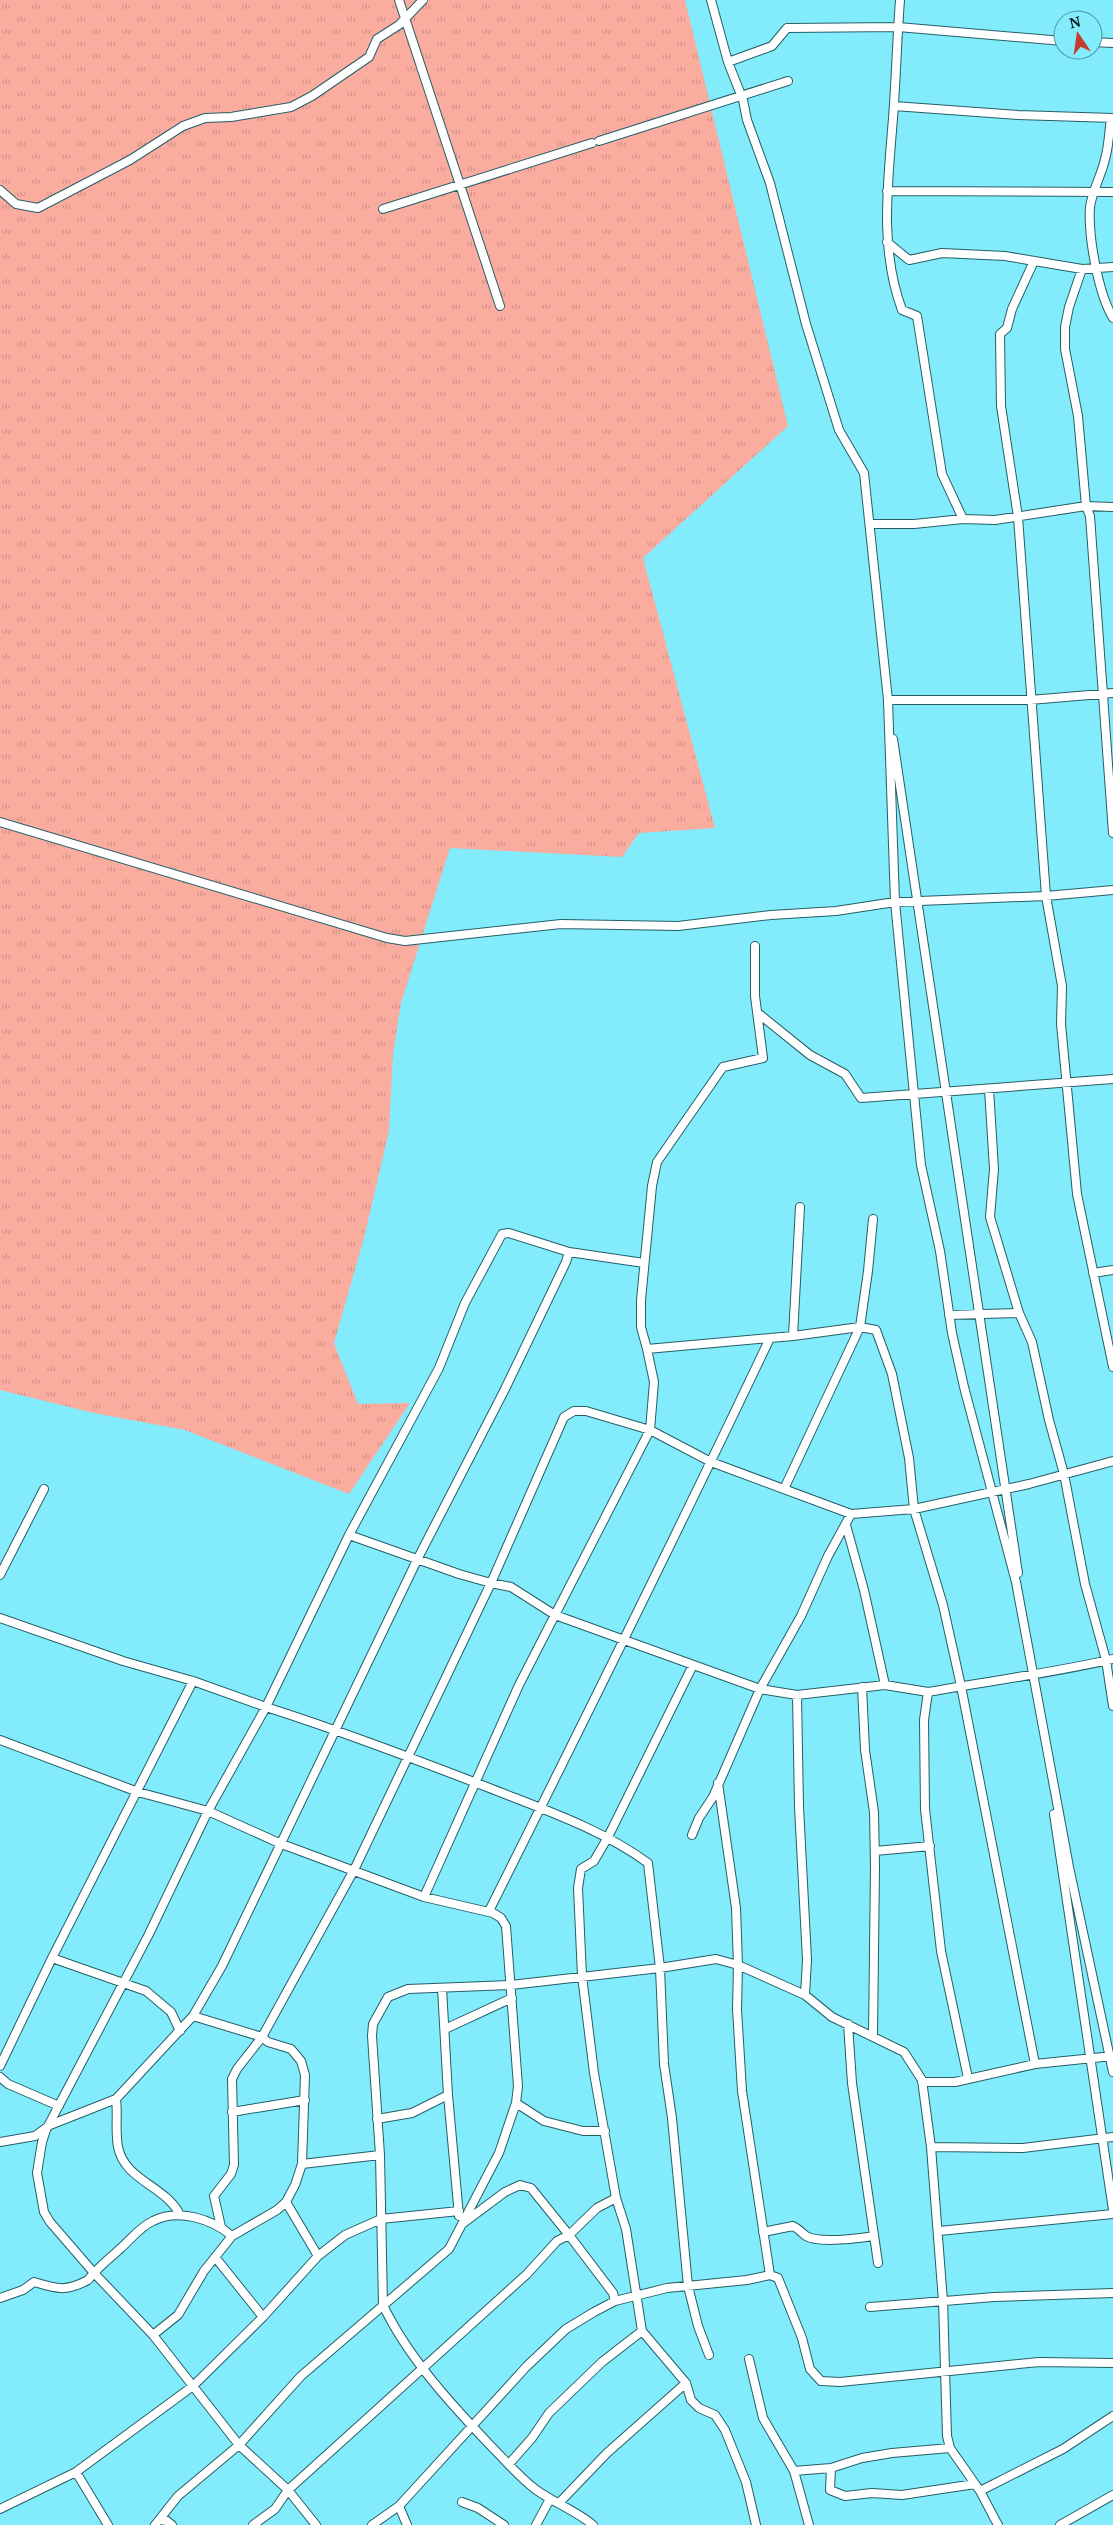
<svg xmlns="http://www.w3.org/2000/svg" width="1113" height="2525" font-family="'Noto Serif',serif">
  <defs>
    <pattern id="grass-tufts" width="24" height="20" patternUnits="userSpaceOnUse" patternTransform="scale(1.25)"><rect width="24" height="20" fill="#faac9f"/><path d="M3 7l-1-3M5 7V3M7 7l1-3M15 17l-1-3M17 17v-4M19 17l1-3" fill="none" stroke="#d49388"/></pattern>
  </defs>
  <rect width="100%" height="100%" fill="#82ecfd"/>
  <!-- grass -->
  <path fill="url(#grass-tufts)" d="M 0,0 L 685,0 L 788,426 L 643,558 L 715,828 L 639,833 L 622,857 L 450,848 L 401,1003 L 393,1054 L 389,1131 L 364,1238 L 334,1343 L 358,1404 L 410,1403 L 349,1494 L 185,1430 L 94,1413 L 0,1390 Z"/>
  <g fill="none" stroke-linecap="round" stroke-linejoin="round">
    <!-- minor casing -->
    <g stroke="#255e67" stroke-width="10">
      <path id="minor" d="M 399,0 L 500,306
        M 711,0 L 728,62 L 743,100 L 747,120 L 770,183 L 806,324 L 839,430 L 864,473 L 888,700 L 895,902 L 921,1165 L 940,1251 L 952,1333 L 964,1387 L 1016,1582 L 1069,1867 L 1113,2072
        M 900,0 C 897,39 896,79 893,118 C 888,183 879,248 902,310 L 917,316 L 942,474 L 963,519
        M 1093,42 L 1113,43
        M 728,62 L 772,46 L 787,28 L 898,27 L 1063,41
        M 894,106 L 1018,115 L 1113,118
        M 1111,118 C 1109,131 1109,146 1105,159 C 1102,174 1092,191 1090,207 C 1088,236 1098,293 1113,318
        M 599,141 L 788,81
        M 0,190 L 16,204 L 38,208 L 130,160 L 183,126 L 205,118 L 231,117 L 291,107 L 312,96 L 369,57 L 377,39 L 399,25 L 423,0
        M 887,191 L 1113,192
        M 383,209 L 592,143
        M 887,242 L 909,260 L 942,253 L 1005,256 L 1082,269 L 1113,267
        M 1034,261 L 1012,309 L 1007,328 L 1000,334 L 1001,406 L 1018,517 L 1046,896 L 1062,986 L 1061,1024 L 1077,1194 L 1113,1367
        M 1082,269 L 1069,307 L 1065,327 L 1065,349 L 1078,416 L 1086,506 L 1090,516 L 1113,833
        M 871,524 L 914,524 L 963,519 L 995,520 L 1086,506 L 1113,507
        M 888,705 L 888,700 L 1030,700 L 1113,693
        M 893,739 L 1018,1573
        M 0,822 L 387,938 L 405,941 L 561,924 L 678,926 L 771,915 L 836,911 L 895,902 L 1046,896 L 1113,890
        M 759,1014 L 810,1055 L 845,1074 L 861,1098 L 1113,1079
        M 989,1089 L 994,1169 L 990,1217 L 1019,1313 L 1032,1342 L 1049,1420 L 1064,1474 L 1085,1584 L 1106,1660 L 1113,1706
        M 1093,1273 L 1113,1270
        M 949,1315 L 1019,1313
        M 793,1336 L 800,1207
        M 647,1349 L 641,1327 L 641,1300 L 652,1186 L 657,1162 L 723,1067 L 763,1058 L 755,996 L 755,946
        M 784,1489 L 860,1327 L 868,1271 L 873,1219
        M 846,1525 L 864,1590 L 885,1685
        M 0,1575 L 44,1489
        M 0,1618 L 123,1661 L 193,1681 L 266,1707 L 349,1535 L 439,1368 L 465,1303 L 502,1234 L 509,1233 L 569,1252
        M 862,1687 L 865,1750 L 874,1812 L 875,1866 L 873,2035
        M 928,1692 C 990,1681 1052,1673 1113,1659
        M 797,1695 L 799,1807 L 807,1960 L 805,1995
        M 0,1740 L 138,1792 L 208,1811 L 266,1707 C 341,1731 414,1759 487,1787 C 542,1809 600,1828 648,1863 L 660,1968 L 664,2064 L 672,2118 L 688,2286 L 698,2326 L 709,2355
        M 718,1783 L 736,1908 L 738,1965 L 737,2009 L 742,2091 L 770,2275
        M 1054,1814 L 1113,2210
        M 692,1835 L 699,1818 L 713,1797 L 760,1689 L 801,1616 L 828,1556 L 851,1514
        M 875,1851 L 930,1846
        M 424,1897 L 519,1685 L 650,1430 L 654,1382 L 647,1349 L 793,1336 L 860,1327 L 876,1330 L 892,1374 L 909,1458 L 914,1509 L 943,1605 L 961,1686 L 1035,2064
        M 489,1911 C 584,1721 679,1530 770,1338
        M 52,1958 L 146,1991 L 171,2012 L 180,2031
        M 442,1988 L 448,2095 L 459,2216
        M 848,2024 L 852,2083 L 878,2263
        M 445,2029 L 512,1998
        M 0,2066 L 52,1958 L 193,1681
        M 0,2077 L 8,2084 L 59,2106
        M 968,2078 L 941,1951 L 925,1809 L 924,1720 L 928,1692 L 885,1685 L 797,1695 L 760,1689 L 555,1615 L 511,1587 L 491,1583 L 564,1417 L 574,1411 L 586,1411 L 650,1430 L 711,1462 L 851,1514 L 914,1509 L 1029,1484 L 1113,1461
        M 922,2082 L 955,2082 L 1035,2064 L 1113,2056
        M 116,2099 C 118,2115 115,2131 118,2147 C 125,2181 165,2185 180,2215
        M 516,2103 L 544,2121 L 583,2131 L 605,2131
        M 232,2112 L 305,2100
        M 377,2119 L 412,2113 L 448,2095
        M 0,2142 L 35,2136 L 50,2125 L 116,2099 L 193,2016 L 222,1966 L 418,1558 L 504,1391 L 566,1262 L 569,1252 L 644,1263
        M 931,2147 L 943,2301 L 947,2436 L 950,2448 L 980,2491 L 998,2525
        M 302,2164 L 380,2155
        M 286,2202 L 318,2256
        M 221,2227 L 214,2196 L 231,2174 L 234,2165 L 232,2079 L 237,2069 L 262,2037 L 354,1870 L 491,1583 L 459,1574 L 349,1535
        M 939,2231 L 1113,2214
        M 763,2232 L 793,2226 C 799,2229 802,2233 806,2236 C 819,2244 860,2238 874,2236
        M 215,2257 L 263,2317
        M 0,2298 L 23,2290 L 34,2282 C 57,2289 66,2292 88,2280 C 97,2268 110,2258 121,2248 C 131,2239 141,2226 153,2221 C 178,2208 212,2219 232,2236
        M 615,2301 L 613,2293 L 569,2235 L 597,2208 L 616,2198
        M 870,2307 L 994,2297 L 1113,2293
        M 642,2331 L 686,2383 L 691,2400 L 699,2408 L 715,2415 L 725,2430 L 746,2482 L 756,2525
        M 153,2335 L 178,2315 L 204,2271 L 232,2236 L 277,2210 L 286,2202 L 295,2185 L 302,2164 L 305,2075 L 301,2061 L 291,2049 L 268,2042 L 262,2037 L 193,2016
        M 749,2359 L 763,2418 L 794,2471 L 809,2525
        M 509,2464 L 532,2438 L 549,2413 L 602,2362 L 642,2331 L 626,2229 L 616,2198 L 594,2073 L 582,1976 L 578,1888 L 581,1869 L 594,1861 L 608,1837 L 693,1665
        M 831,2468 L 830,2490 L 845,2496 L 872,2493 L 902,2495 L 975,2484
        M 794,2471 L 831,2468 L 862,2458 L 892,2453 L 950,2448
        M 76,2472 L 108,2525
        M 980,2491 L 1063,2449 L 1113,2416
        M 462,2502 L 478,2508 L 504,2525
        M 560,2502 L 607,2453 L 686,2383
        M 399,2506 L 407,2525
        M 0,2509 L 76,2472 L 193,2386 L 263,2317 L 318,2256 L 345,2235 L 381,2219 L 459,2211
        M 160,2520 L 167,2521 L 172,2525
        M 155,2525 L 178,2496 L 239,2445 L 301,2376 L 449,2249 L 499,2153 L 516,2103 L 518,2086 L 506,1926 L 501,1918 L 493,1913 L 424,1897 L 279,1843 L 208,1811 L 148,1936 L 46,2130 L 42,2142 L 37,2173 L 44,2212 L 50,2222 L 94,2273 L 153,2335 L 239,2445 L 288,2490 L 316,2525
        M 253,2525 L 275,2509 L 288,2490 L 527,2274 L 557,2241 L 569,2235 L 531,2188 L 520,2185 L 505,2192 L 462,2224
        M 372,2525 L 399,2506 L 527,2366 L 566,2329 L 594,2312 L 615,2301 L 667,2288 L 747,2280 L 770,2275 L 778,2278 L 802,2338 L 810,2369 L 821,2381 L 840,2382 L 1039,2362 L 1113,2363
        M 536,2525 L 550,2499
        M 593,2525 C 575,2510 554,2503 535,2489 C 518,2476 504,2459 489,2444 C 450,2403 407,2356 383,2305 L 380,2155 L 372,2036 L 373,2024 L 388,1997 L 408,1989 L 511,1985 L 660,1968 L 716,1959 L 738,1965 L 805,1995 L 832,2017 L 904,2052 L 922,2080 L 931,2147 L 1023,2148 L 1113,2137
        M 1060,2525 L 1113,2495"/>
    </g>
    <!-- minor -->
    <use href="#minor" stroke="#fff" stroke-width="8"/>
  </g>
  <!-- north arrow -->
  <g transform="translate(1078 35) rotate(347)"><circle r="24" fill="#82ecfd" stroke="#4e95a0"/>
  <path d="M0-4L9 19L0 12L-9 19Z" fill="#c73a2e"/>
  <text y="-8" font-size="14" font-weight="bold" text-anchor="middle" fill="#001215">N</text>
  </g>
</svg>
